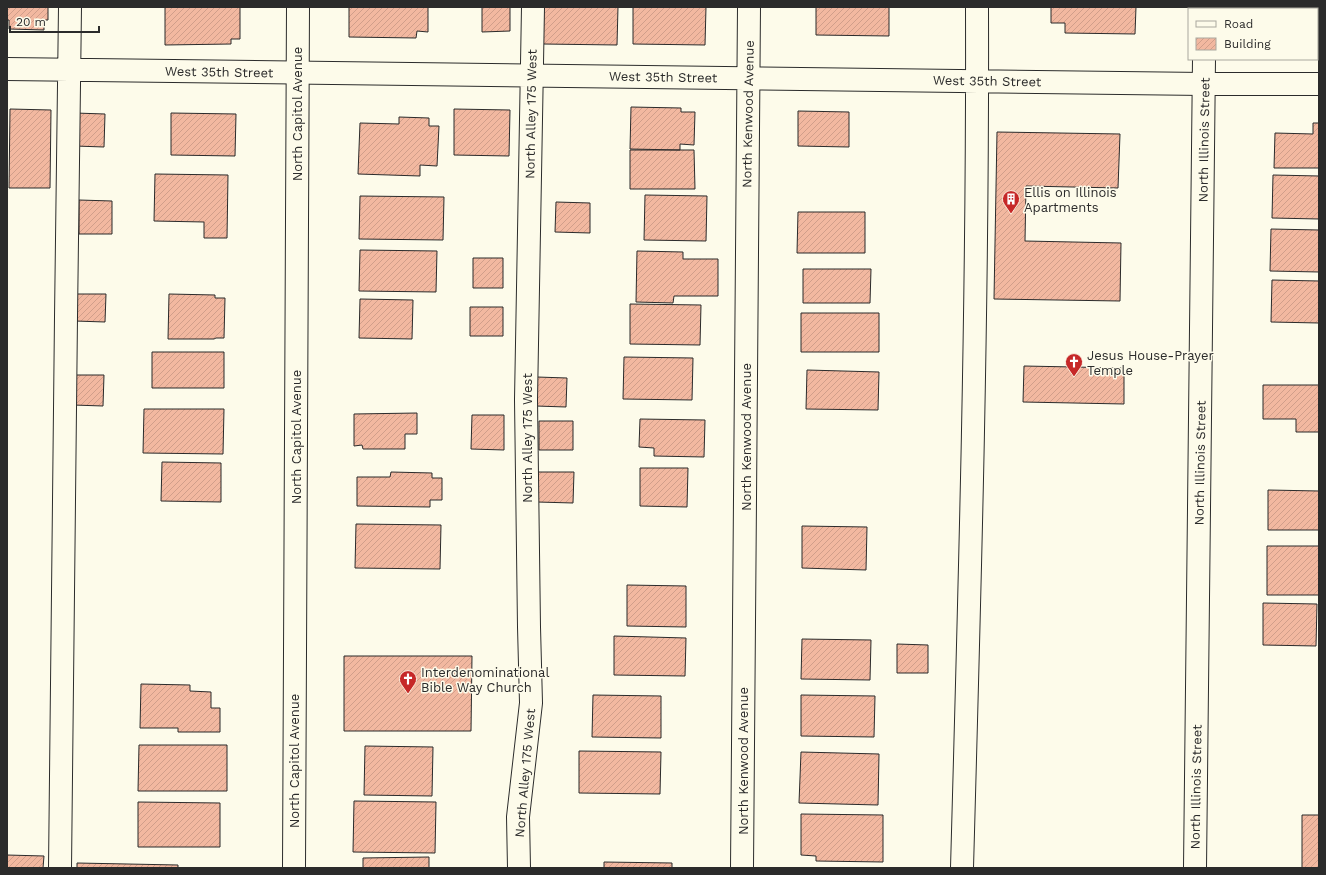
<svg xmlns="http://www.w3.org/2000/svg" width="1326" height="875" font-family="'Work Sans',sans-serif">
  <defs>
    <pattern id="building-hatch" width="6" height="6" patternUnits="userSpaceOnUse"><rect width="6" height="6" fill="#f2b8a0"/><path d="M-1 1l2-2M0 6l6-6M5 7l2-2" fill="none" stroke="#d09e8a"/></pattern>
  </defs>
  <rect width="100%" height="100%" fill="#fdfbea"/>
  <!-- building -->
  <path fill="url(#building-hatch)" stroke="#2b2b2b" d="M 7,7 L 48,7 L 48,20 L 44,20 L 44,30 L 9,29 L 9,20 L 7,20 Z
    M 165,7 L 240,7 L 240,39 L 231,39 L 231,44 L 165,45 Z
    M 349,7 L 428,7 L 428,32 L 417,31 L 416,38 L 349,37 Z
    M 482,7 L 510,7 L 510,31 L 482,32 Z
    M 543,7 L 618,7 L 617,45 L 543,44 Z
    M 633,7 L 706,7 L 705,45 L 633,44 Z
    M 816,7 L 889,7 L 889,36 L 816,35 Z
    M 1051,7 L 1136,7 L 1135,34 L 1065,33 L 1065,23 L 1051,23 Z
    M 1254,7 L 1319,7 L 1319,52 L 1317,52 L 1317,9 L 1254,9 Z
    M 631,107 L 681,108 L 681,112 L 695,112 L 694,145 L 680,144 L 680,150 L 630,149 Z
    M 10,109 L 51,110 L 50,188 L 9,188 Z
    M 454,109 L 510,110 L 509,156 L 454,155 Z
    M 798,111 L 849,112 L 849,147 L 798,146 Z
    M 75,113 L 105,114 L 104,147 L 75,146 Z
    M 171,113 L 236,114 L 235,156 L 171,155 Z
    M 399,117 L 429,118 L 429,126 L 439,126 L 437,166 L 420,165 L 420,176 L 358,174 L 360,123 L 399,124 Z
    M 1313,123 L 1319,123 L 1319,168 L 1274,168 L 1275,133 L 1313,134 Z
    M 997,132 L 1120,134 L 1118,188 L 1026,186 L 1025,241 L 1121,243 L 1120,301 L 994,299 Z
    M 630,150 L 694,150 L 695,189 L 630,189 Z
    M 155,174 L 228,175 L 227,238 L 204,238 L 204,222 L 154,221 Z
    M 1273,175 L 1319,176 L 1319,219 L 1272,218 Z
    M 645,195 L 707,196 L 706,241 L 644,240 Z
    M 360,196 L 444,197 L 443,240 L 359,239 Z
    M 79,200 L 112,201 L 112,234 L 79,234 Z
    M 556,202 L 590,203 L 590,233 L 555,232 Z
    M 798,212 L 865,212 L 865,253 L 797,253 Z
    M 1271,229 L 1319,230 L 1319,272 L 1270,271 Z
    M 360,250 L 437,251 L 436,292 L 359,291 Z
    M 637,251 L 683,252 L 683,259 L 718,259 L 718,296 L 674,296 L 673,303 L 636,302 Z
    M 473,258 L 503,258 L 503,288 L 473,288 Z
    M 803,269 L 871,269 L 870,303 L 803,303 Z
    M 1272,280 L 1319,281 L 1319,323 L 1271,322 Z
    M 76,294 L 106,294 L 105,322 L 75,321 Z
    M 169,294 L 215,295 L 215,298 L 225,298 L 224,338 L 216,338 L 214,339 L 168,339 Z
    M 360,299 L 413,300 L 412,339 L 359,338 Z
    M 630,304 L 701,305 L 700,345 L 630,344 Z
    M 470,307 L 503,307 L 503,336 L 470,336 Z
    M 801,313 L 879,313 L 879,352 L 801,352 Z
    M 152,352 L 224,352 L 224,388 L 152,388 Z
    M 624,357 L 693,358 L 692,400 L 623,399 Z
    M 1024,366 L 1124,368 L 1124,404 L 1023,402 Z
    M 807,370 L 879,372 L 878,410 L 806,409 Z
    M 74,375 L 104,375 L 103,406 L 73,405 Z
    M 537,377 L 567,378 L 566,407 L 536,406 Z
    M 1263,385 L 1319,385 L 1319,432 L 1296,432 L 1296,419 L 1263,419 Z
    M 144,409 L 224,409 L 223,454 L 143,453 Z
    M 417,413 L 417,434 L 405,434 L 405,449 L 363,449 L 362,445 L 354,446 L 354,414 Z
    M 472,415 L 504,415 L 504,450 L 471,449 Z
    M 640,419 L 705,420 L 704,457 L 654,456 L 654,448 L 639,447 Z
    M 539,421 L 573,421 L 573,450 L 539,450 Z
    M 162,462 L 221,463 L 221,502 L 161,501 Z
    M 640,468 L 688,468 L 687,507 L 640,506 Z
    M 391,472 L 432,473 L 432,478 L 442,478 L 442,500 L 430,500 L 430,507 L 357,506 L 357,477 L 390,477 Z
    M 537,472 L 574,472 L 573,503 L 537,502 Z
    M 1268,490 L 1319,491 L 1319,530 L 1268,530 Z
    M 356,524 L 441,525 L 440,569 L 355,568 Z
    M 802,526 L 867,527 L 866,570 L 802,568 Z
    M 1267,546 L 1319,546 L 1319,595 L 1267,595 Z
    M 627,585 L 686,586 L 686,627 L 627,626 Z
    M 1263,603 L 1317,604 L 1316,646 L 1263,645 Z
    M 614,636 L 686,638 L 685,676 L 614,675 Z
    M 802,639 L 871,640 L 870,680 L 801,679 Z
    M 897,644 L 928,645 L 928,673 L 897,673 Z
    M 344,656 L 472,656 L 471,731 L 344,731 Z
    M 141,684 L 190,685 L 190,691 L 211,692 L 211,708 L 220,708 L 220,732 L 178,732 L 178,728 L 140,728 Z
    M 593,695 L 661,696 L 661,738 L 592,737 Z
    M 801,695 L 875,696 L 874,737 L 801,736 Z
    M 139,745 L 227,745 L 227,791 L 138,791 Z
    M 365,746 L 433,747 L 432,796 L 364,795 Z
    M 579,751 L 661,752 L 660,794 L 579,793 Z
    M 801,752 L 879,754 L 878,805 L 799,803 Z
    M 354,801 L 436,802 L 435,853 L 353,852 Z
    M 138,802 L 220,803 L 220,847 L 138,847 Z
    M 801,814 L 883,815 L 883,862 L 816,861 L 816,856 L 801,855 Z
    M 1302,815 L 1319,815 L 1319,868 L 1302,868 Z
    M 7,855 L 44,856 L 43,868 L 7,868 Z
    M 429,857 L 429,868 L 363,868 L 363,858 Z
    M 604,862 L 672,863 L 672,868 L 604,868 Z
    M 77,863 L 178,865 L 178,868 L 77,868 Z"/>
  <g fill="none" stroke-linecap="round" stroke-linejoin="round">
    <!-- minor casing -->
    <g stroke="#2b2b2b" stroke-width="24">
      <path id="minor" d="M 7,69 L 1204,84 L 1319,84
        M 60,868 L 66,317 L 70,7
        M 519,868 L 518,817 L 531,703 L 529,627 L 526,400 L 533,7
        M 742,868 L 749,7
        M 962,868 C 970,581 978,294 977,7"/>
    </g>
    <!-- major casing -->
    <g stroke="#2b2b2b" stroke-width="24">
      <path id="major" d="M 1205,9 L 1205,7
        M 294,868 L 298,7
        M 1195,868 L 1204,59"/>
    </g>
    <!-- minor -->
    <use href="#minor" stroke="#fdfbea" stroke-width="22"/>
    <!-- major -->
    <use href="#major" stroke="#fdfbea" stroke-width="22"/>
  </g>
  <!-- icons -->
  <defs>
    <g id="building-pin" transform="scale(0.9)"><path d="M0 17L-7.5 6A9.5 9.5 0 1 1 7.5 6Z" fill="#c62828" stroke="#fdfbea"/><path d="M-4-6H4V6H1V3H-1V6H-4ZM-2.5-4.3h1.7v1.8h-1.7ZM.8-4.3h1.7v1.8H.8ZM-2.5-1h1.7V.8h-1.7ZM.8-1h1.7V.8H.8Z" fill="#fff"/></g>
    <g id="church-pin" transform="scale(0.9)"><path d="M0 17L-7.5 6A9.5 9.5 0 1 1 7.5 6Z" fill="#c62828" stroke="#fdfbea"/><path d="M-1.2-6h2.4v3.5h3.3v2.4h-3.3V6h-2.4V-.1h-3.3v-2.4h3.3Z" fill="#fff"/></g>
  </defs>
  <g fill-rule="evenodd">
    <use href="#building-pin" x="1011" y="199"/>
    <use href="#church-pin" x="1074" y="362"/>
    <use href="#church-pin" x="408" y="679"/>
  </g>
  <g text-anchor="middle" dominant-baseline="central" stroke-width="3" stroke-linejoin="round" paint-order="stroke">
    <!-- street labels -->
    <g font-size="13" fill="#2b2b2b" stroke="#fdfbea">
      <text transform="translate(219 72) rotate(1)">West 35th Street</text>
      <text transform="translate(663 77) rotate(1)">West 35th Street</text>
      <text transform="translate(987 81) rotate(1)">West 35th Street</text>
      <text transform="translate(297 114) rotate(-90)">North Capitol Avenue</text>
      <text transform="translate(531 114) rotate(-89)">North Alley 175 West</text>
      <text transform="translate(748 114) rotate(-89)">North Kenwood Avenue</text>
      <text transform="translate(1204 140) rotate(-89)">North Illinois Street</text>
      <text transform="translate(296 437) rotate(-90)">North Capitol Avenue</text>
      <text transform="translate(746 437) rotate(-90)">North Kenwood Avenue</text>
      <text transform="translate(527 438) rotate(-90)">North Alley 175 West</text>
      <text transform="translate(1200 463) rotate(-89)">North Illinois Street</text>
      <text transform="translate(294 761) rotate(-90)">North Capitol Avenue</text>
      <text transform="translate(743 761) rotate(-90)">North Kenwood Avenue</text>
      <text transform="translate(525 773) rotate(-85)">North Alley 175 West</text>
      <text transform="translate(1196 787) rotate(-89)">North Illinois Street</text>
    </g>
    <!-- poi labels -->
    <g font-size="13" fill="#2b2b2b" stroke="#fdfbea" text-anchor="start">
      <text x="1024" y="192">Ellis on Illinois<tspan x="1024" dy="15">Apartments</tspan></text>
      <text x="1087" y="355">Jesus House-Prayer<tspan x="1087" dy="15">Temple</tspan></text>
      <text x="421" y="672">Interdenominational<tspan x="421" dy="15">Bible Way Church</tspan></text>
    </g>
  </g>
  <!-- border -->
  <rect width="1326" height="875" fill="none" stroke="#2b2b2b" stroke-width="16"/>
  <!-- legend -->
  <rect x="1188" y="8" width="130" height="52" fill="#fdfbea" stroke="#a9a89e"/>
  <rect x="1196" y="21" width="20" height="6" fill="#fdfbea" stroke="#a9a89e"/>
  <text x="1224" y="28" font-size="12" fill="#2b2b2b">Road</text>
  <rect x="1196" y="38" width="20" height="12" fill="url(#building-hatch)" stroke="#a9a89e"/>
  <text x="1224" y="48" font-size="12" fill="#2b2b2b">Building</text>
  <!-- scale -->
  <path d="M10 26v6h89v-6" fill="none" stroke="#2b2b2b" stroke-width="2"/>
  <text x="16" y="26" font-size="12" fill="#2b2b2b" stroke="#fdfbea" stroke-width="3" paint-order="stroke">20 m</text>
</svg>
